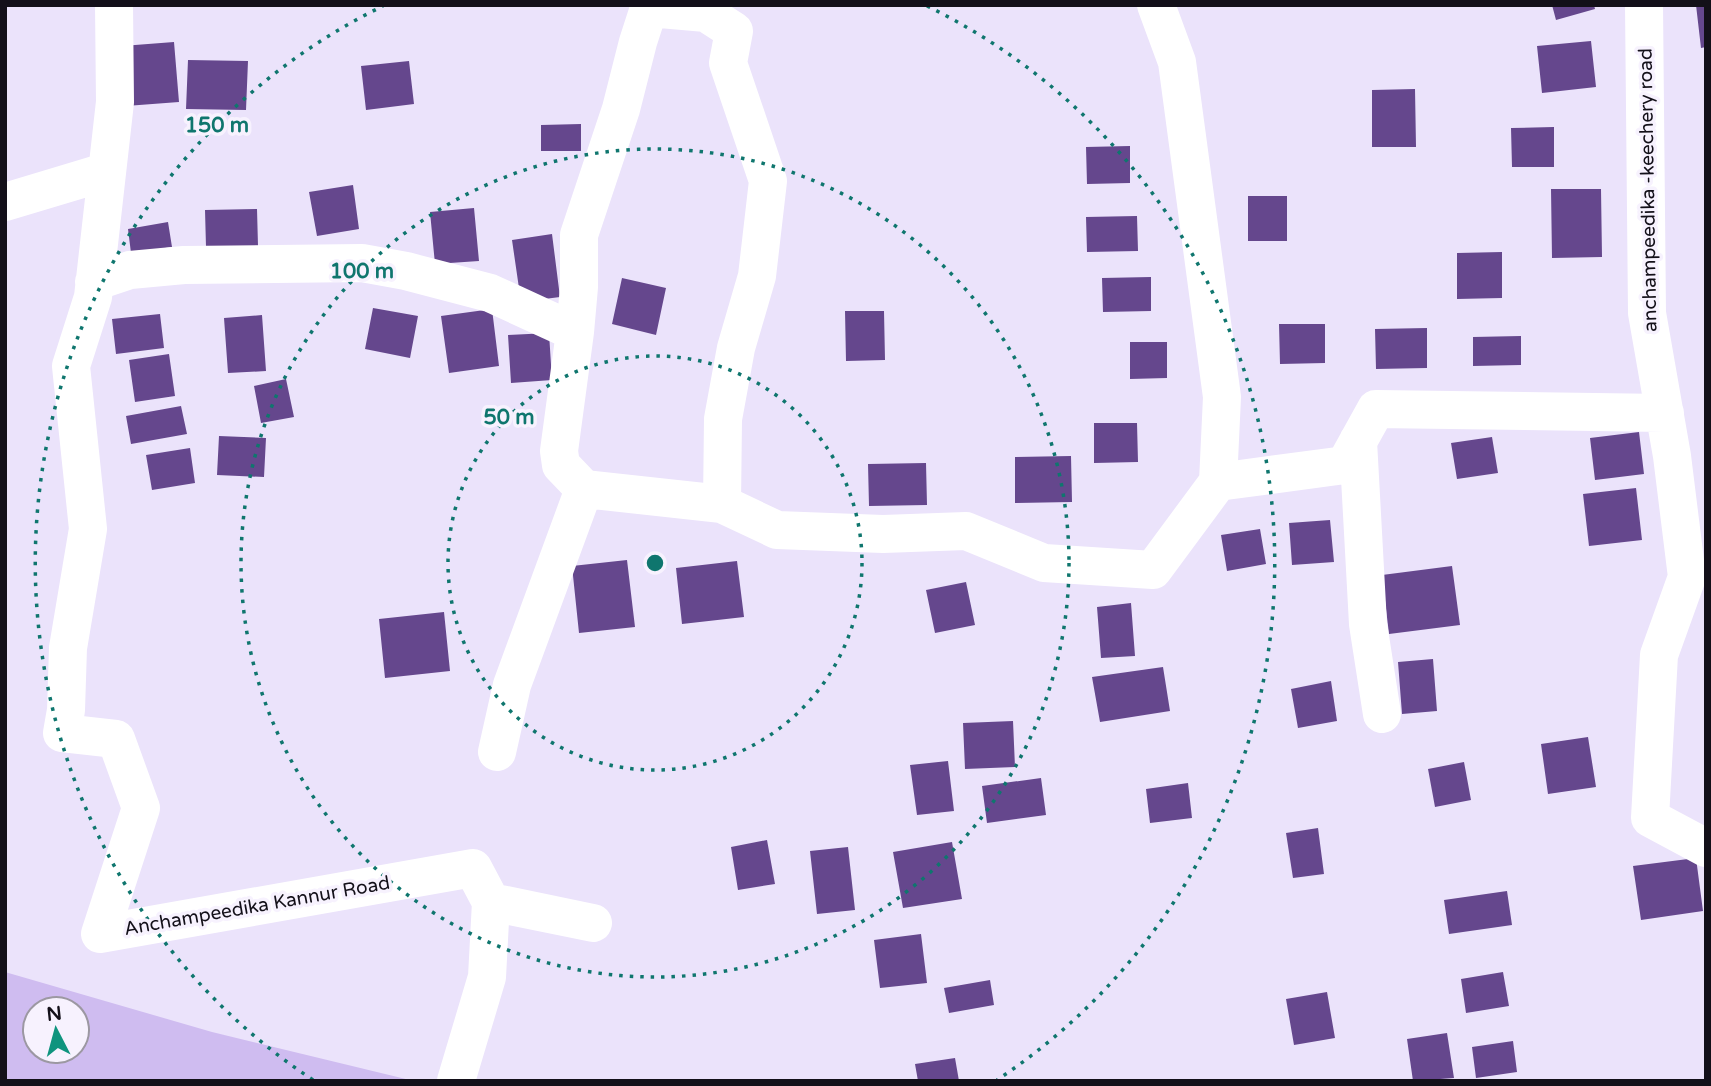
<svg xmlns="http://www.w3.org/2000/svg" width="1711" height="1086" font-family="'Varela Round',sans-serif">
  <rect width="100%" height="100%" fill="#ebe3fb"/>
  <!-- green -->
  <path fill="#cfbcf0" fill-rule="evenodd" d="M 5,972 L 212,1032 L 414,1081 L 5,1081 ZM 35,1009 L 77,1009 L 77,1051 L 35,1051 Z"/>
  <!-- building -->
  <path fill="#65478d" d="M 1552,5 L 1594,5 L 1595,9 L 1556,20 Z
    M 1696,5 L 1706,5 L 1706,47 L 1701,48 Z
    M 1591,41 L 1596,87 L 1542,93 L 1537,46 Z
    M 174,42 L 179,102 L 126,106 L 122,46 Z
    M 188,60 L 248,61 L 246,110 L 186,109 Z
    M 409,61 L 414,104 L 366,110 L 361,66 Z
    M 1415,89 L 1416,147 L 1372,147 L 1372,90 Z
    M 581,124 L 581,151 L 541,151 L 541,125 Z
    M 1554,127 L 1554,167 L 1512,167 L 1511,128 Z
    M 1130,146 L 1130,183 L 1087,184 L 1086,147 Z
    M 353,185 L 359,229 L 317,236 L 309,192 Z
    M 1551,189 L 1601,189 L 1602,257 L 1552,258 Z
    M 1248,196 L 1287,196 L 1287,241 L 1248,241 Z
    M 474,208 L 479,261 L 435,264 L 430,212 Z
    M 257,209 L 258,246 L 206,247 L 205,210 Z
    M 1137,216 L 1138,251 L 1087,252 L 1086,217 Z
    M 168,222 L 172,247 L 131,253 L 128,229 Z
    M 552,234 L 560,297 L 521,302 L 512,240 Z
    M 1502,252 L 1502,298 L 1457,299 L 1457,253 Z
    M 1151,277 L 1151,311 L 1103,312 L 1102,278 Z
    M 622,278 L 666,288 L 656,335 L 612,324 Z
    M 373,308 L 418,316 L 410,358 L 365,349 Z
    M 492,309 L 499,366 L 449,373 L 441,316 Z
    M 845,311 L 884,311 L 885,360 L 846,361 Z
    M 160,314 L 164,348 L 116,354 L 112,319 Z
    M 262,315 L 266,371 L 228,373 L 224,318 Z
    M 1279,324 L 1325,324 L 1325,363 L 1280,364 Z
    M 1427,328 L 1427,368 L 1376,369 L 1375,329 Z
    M 549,333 L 552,380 L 511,383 L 508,335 Z
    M 1521,336 L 1521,365 L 1473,366 L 1473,337 Z
    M 1130,342 L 1167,342 L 1167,378 L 1130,379 Z
    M 169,354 L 175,396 L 135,402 L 129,360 Z
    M 286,379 L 294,417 L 261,423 L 254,386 Z
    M 181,406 L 187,434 L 131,444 L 126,416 Z
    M 1094,423 L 1137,423 L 1138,462 L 1094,463 Z
    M 1639,432 L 1644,474 L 1595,480 L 1590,438 Z
    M 219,436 L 266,438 L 264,477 L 217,475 Z
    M 1492,437 L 1498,473 L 1457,479 L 1451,443 Z
    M 190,448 L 195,483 L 152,490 L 146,455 Z
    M 1071,456 L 1072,502 L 1015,503 L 1015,457 Z
    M 926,463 L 927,505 L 869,506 L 868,464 Z
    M 1636,488 L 1642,540 L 1589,546 L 1583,494 Z
    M 1330,520 L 1334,562 L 1292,565 L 1289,523 Z
    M 1260,529 L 1266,564 L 1227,571 L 1221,535 Z
    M 627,560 L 635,627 L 579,633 L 572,566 Z
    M 737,561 L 744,617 L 682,624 L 676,568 Z
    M 1452,566 L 1460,625 L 1389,634 L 1382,575 Z
    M 966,582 L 975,625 L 935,633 L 926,590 Z
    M 1131,603 L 1135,656 L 1101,658 L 1097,607 Z
    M 444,612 L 450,671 L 385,678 L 379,619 Z
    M 1433,659 L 1437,711 L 1402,714 L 1398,662 Z
    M 1163,667 L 1170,711 L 1100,722 L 1092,677 Z
    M 1331,681 L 1337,721 L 1298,728 L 1291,689 Z
    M 1013,721 L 1015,767 L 965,769 L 963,723 Z
    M 1588,737 L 1596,787 L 1548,794 L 1541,744 Z
    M 948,761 L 954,811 L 917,815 L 910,765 Z
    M 1464,762 L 1471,800 L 1435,807 L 1428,769 Z
    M 1041,778 L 1046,815 L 987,823 L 982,786 Z
    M 1188,783 L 1192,818 L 1150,823 L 1146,789 Z
    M 1318,828 L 1324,874 L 1293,878 L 1286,833 Z
    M 767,840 L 775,884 L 738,890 L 731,847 Z
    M 952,842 L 962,899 L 903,908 L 893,852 Z
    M 848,847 L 855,910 L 817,914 L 810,851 Z
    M 1696,858 L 1703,911 L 1641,920 L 1633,866 Z
    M 1507,891 L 1512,925 L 1449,934 L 1444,900 Z
    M 921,934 L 927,983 L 880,988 L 874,940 Z
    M 1503,972 L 1509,1006 L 1466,1013 L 1461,979 Z
    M 990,980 L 994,1005 L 949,1013 L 944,988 Z
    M 1327,992 L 1335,1038 L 1294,1045 L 1286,999 Z
    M 1447,1033 L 1454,1078 L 1413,1081 L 1407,1039 Z
    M 1513,1041 L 1517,1072 L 1476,1078 L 1472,1047 Z
    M 955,1058 L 959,1081 L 918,1081 L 915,1064 Z"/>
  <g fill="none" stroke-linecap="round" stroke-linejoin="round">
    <!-- minor -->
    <path stroke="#fff" stroke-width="38" d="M 114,5 L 115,102 L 93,297 L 71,366 L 88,529 L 68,648 L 66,710 L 62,733 L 116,739 L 141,808 L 100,934 L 473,868 L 491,902 L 487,977 L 456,1081
      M 648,5 L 649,8 L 706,13 L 734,31 L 728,63 L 768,181 L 757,276 L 736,348 L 723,419 L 722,504 L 777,530 L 883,534 L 966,531 L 1044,563 L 1153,570 L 1218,482 L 1345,465 L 1376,409 L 1665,413
      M 1156,5 L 1177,62 L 1222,397 L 1218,482
      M 1644,5 L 1647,313 L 1672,456 L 1687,577 L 1659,655 L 1650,818 L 1706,848
      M 5,202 L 105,172
      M 94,282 L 130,270 L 184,265 L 362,263 L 406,271 L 490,293 L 575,332 L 559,451 L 561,465 L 584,489
      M 575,332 L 579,287 L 579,235 L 621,109 L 638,42 L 649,8
      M 1358,441 L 1368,624 L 1382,714
      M 497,752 L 512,685 L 584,489 L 722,504
      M 491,902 L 593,923"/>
  </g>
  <!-- distance rings -->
  <g fill="none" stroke="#0f766e" stroke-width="3.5" stroke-dasharray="3.5 7">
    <circle cx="655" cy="563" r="207"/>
    <circle cx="655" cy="563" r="414"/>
    <path d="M313 1080A620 620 0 0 1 383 6M927 6A620 620 0 0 1 997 1080"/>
  </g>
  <g text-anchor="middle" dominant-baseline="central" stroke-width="7" stroke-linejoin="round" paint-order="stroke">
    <!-- street labels -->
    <g font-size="19" fill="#131019" stroke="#f7f2fe">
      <text transform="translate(1648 190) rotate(-91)">anchampeedika -keechery road</text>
      <text transform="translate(257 906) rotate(-10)">Anchampeedika Kannur Road</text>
    </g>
  </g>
  <circle cx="655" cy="563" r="10" fill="#0f766e" stroke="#f7f2fe" stroke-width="3.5"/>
  <g font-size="21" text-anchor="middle" font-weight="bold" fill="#0f766e" stroke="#f7f2fe" stroke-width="7" stroke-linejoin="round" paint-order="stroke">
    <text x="217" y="132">150 m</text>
    <text x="362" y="278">100 m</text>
    <text x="509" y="424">50 m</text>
  </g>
  <!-- border -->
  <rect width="1711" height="1086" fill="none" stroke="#131019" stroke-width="14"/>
  <!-- north arrow -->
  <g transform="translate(56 1030) rotate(354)"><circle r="33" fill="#f7f2fe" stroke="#9c98a2" stroke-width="2"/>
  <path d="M0-5L12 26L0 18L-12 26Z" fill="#0f947e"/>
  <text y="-10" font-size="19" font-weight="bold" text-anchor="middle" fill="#131019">N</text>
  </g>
</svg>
